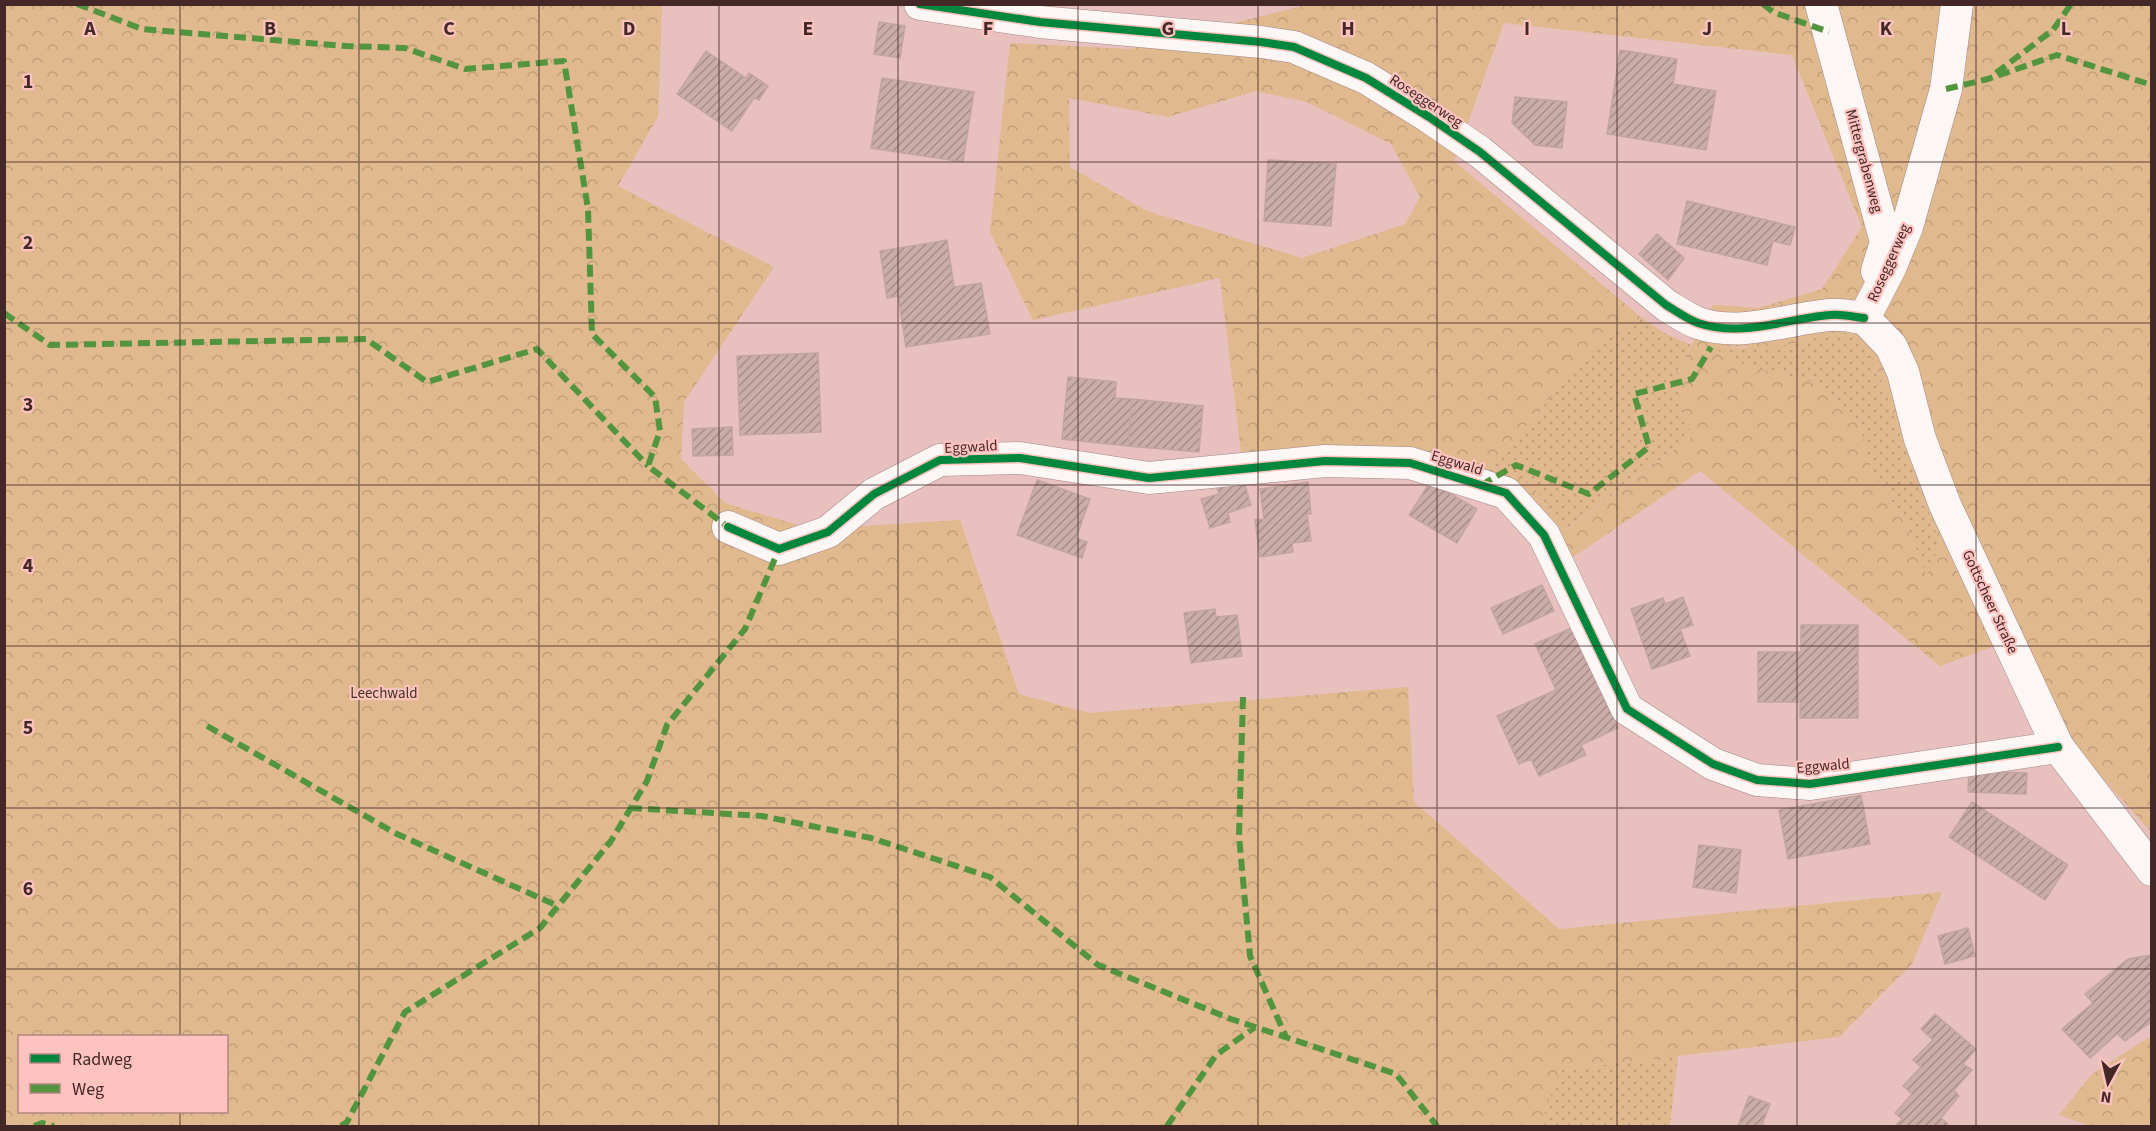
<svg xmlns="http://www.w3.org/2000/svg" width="2156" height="1131" font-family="'Source Sans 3',sans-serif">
  <defs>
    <pattern id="grass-dots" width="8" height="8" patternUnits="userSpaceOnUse" patternTransform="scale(1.5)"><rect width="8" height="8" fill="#e0b98e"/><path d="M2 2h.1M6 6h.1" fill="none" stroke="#c19f7a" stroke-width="1.8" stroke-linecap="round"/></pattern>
    <pattern id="forest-crowns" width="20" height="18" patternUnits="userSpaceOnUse" patternTransform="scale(1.5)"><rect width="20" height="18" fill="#e0b98e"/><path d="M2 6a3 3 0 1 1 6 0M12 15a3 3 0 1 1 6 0" fill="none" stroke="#c19f7a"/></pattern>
    <pattern id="building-hatch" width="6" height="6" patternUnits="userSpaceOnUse" patternTransform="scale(1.5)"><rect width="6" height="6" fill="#cbada8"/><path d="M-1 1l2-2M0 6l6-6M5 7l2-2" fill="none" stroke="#a68d89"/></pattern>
  </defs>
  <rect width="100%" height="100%" fill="#e8c0be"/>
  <!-- grass -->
  <path fill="url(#grass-dots)" d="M 1642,318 L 1666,334 L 1691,345 L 1675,376 L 1691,437 L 1565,530 L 1534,488 L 1520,478 L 1513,478 L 1508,483 L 1489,471 L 1594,345 Z
    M 1843,332 L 1862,338 L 1878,371 L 1940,543 L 1927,578 L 1908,527 L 1871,469 L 1859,423 L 1821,384 L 1741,364 L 1711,347 L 1744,348 Z
    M 1678,1056 L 1670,1126 L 1540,1126 L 1560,1070 Z"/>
  <!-- forest -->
  <path fill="url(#forest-crowns)" fill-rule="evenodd" d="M 1310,4 L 2151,5 L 2151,832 L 2074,746 L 2019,637 L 1940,666 L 1700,471 L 1566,562 L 1508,483 L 1513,478 L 1520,477 L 1534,488 L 1566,530 L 1691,437 L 1675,376 L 1713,305 L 1758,308 L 1822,289 L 1862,227 L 1792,55 L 1504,23 L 1454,161 L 1642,318 L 1594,345 L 1489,471 L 1436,454 L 1378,446 L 1241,452 L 1220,278 L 1033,320 L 990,232 L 1010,43 L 1130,49 ZM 1256,91 L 1307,102 L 1391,144 L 1420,197 L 1405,224 L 1302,258 L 1147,211 L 1070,167 L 1069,98 L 1168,117 ZM 1843,332 L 1862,338 L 1878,371 L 1940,543 L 1927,577 L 1908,527 L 1871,469 L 1859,423 L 1821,384 L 1741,364 L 1712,347 L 1777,347 Z
    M 5,5 L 662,5 L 658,117 L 618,186 L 774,267 L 684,402 L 681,459 L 725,503 L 811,529 L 960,520 L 1019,694 L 1089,713 L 1408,687 L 1414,802 L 1559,929 L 1942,892 L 1912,964 L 1839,1037 L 1560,1070 L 1540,1126 L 5,1126 ZM 20,1036 L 226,1036 L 226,1112 L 20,1112 Z
    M 2151,1036 L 2151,1126 L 2091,1126 L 2059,1115 L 2092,1074 Z"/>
  <!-- building -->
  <path fill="url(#building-hatch)" stroke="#c3a59f" stroke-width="1.5" d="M 879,22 L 905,26 L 900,58 L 874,54 Z
    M 1620,50 L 1677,59 L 1673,84 L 1716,91 L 1706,150 L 1607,134 Z
    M 706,51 L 746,78 L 749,73 L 768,86 L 759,100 L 754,98 L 732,131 L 677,94 Z
    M 882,78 L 974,92 L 963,162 L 871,148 Z
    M 1515,97 L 1567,102 L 1562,148 L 1535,145 L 1512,123 Z
    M 1268,160 L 1336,164 L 1331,226 L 1264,221 Z
    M 1687,201 L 1795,227 L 1790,245 L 1773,241 L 1767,265 L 1677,244 Z
    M 1657,234 L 1684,258 L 1668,280 L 1639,254 Z
    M 947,240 L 954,287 L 981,283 L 990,334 L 906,347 L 898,296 L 887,298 L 880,251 Z
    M 818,353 L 821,432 L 740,435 L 737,356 Z
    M 1068,377 L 1116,382 L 1115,398 L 1132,399 L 1128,446 L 1062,439 Z
    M 1132,399 L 1203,406 L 1199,452 L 1128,446 Z
    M 732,427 L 733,455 L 693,456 L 692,429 Z
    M 1242,476 L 1251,505 L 1228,513 L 1230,522 L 1210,528 L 1201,499 L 1219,494 L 1216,485 Z
    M 1037,480 L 1090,499 L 1076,538 L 1087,542 L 1082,558 L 1017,535 Z
    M 1308,482 L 1311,514 L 1307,514 L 1311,541 L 1292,543 L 1293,552 L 1260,557 L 1255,520 L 1264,519 L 1260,489 Z
    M 1430,482 L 1477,509 L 1457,543 L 1409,515 Z
    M 1542,585 L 1554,611 L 1503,634 L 1491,608 Z
    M 1683,597 L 1693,625 L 1680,629 L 1690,656 L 1652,669 L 1631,609 L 1663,598 L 1665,604 Z
    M 1215,609 L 1216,617 L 1237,615 L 1242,656 L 1191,663 L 1184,613 Z
    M 1801,625 L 1858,625 L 1858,718 L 1800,718 L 1800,702 L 1758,702 L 1758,652 L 1801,652 Z
    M 1574,627 L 1618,728 L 1581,745 L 1586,755 L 1539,776 L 1531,759 L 1519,764 L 1497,716 L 1556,690 L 1535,644 Z
    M 1969,771 L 2027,773 L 2026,794 L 1968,792 Z
    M 1861,795 L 1870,844 L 1788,859 L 1779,810 Z
    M 1972,802 L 2068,865 L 2045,900 L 1949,837 Z
    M 1699,845 L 1741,850 L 1736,893 L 1693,887 Z
    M 1968,928 L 1975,956 L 1945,964 L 1938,936 Z
    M 2152,955 L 2152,1021 L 2125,1041 L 2117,1034 L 2090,1058 L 2062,1029 L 2093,1003 L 2085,994 L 2128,959 Z
    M 1935,1014 L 1976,1049 L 1963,1064 L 1972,1070 L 1954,1090 L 1959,1096 L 1941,1118 L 1948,1124 L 1946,1126 L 1895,1126 L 1902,1119 L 1895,1113 L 1912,1094 L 1903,1086 L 1921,1067 L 1913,1060 L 1933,1040 L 1921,1029 Z
    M 1749,1096 L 1770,1104 L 1762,1125 L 1766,1126 L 1738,1126 Z"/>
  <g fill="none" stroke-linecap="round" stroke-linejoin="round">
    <!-- minor casing -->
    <g stroke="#a48685" stroke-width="33">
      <path id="minor" d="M 920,4 L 1040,22 L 1261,42 L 1294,47 L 1366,78 L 1429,117 L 1480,152 L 1666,305 C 1676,311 1687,319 1698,323 C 1742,338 1788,318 1831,315 C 1842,314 1853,317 1864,318
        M 1821,4 L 1886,242 L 1877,271
        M 1864,318 L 1891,346 L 1903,372 L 1920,439 L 1945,505 L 2058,747 L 2152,870
        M 1864,318 L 1890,268 L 1907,227 L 1946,89 L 1957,4
        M 728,527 L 779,549 L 828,532 L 874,494 L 940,460 L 1020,458 L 1149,478 L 1325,461 L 1410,463 L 1506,493 L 1544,535 L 1627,709 L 1713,764 L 1757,780 L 1810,784 L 2058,747"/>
    </g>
    <!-- minor -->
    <use href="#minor" stroke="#fcf6f5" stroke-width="32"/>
    <!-- quiet -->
    <path stroke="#53953f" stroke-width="6" stroke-dasharray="12 6" stroke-linecap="butt" d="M 77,4 L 142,29 L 346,46 L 405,48 L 465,69 L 564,61 L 588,209 L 592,334 L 655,397 L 660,431 L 648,466 L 728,527
      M 1763,4 L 1773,12 L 1829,32
      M 1996,73 L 2053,30 L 2071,4
      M 1946,89 L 1988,79 L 2057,55 L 2152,85
      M 4,313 L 50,345 L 366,339 L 427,382 L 537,349 L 648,466
      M 1481,485 L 1516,465 L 1589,494 L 1649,447 L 1634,394 L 1692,379 L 1711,347
      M 1243,697 L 1239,836 L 1250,956 L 1286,1037
      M 207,726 L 397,834 L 558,906
      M 630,808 L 762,816 L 871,838 L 990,877 L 1098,965 L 1231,1019 L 1396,1074 L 1437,1126
      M 34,1126 L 42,1123 L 54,1126
      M 341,1126 L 347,1122 L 405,1012 L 540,928 L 611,841 L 647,781 L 667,725 L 745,629 L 779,549
      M 1167,1126 L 1216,1055 L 1255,1027"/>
    <!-- cycleway casing -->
    <g stroke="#fec3bf" stroke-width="11">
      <path id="cycleway" d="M 920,4 L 1040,22 L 1261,42 L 1294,47 L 1366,78 L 1429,117 L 1480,152 L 1666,305 C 1676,311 1687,319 1698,323 C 1742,338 1788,318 1831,315 C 1842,314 1853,317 1864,318
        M 728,527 L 779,549 L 828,532 L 874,494 L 940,460 L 1020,458 L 1149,478 L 1325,461 L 1410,463 L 1506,493 L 1544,535 L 1627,709 L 1713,764 L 1757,780 L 1810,784 L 2058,747"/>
    </g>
    <!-- cycleway -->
    <use href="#cycleway" stroke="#00873e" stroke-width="8"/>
  </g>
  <!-- grid -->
  <path fill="none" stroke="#442827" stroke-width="1.5" stroke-opacity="0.55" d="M 180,4 L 180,1036M 359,4 L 359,1126M 539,4 L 539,1126M 719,4 L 719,1126M 898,4 L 898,1126M 1078,4 L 1078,1126M 1258,4 L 1258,1126M 1437,4 L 1437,1126M 1617,4 L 1617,1126M 1797,4 L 1797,1126M 1976,4 L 1976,1126M 4,162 L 2152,162M 4,323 L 2152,323M 4,485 L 2152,485M 4,646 L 2152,646M 4,808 L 2152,808M 4,969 L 2152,969M 180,1112 L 180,1126"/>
  <g text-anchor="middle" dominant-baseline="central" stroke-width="4.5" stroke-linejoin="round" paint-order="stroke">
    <!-- street labels -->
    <g font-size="15" fill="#442827" stroke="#fec3bf">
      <text transform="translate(1426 101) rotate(33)">Roseggerweg</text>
      <text transform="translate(1864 161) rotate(75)">Mittergrabenweg</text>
      <text transform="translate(1889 263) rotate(-66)">Roseggerweg</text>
      <text transform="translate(971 447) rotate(-3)">Eggwald</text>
      <text transform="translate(1457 463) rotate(17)">Eggwald</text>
      <text transform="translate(1990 602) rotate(65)">Gottscheer Straße</text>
      <text transform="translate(1823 766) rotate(-5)">Eggwald</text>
    </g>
    <!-- park labels -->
    <g font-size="15" fill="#41351e" stroke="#fec3bf">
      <text x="384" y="693">Leechwald</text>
    </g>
  </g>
  <g font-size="20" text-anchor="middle" font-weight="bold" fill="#442827" stroke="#fec3bf" stroke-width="4.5" stroke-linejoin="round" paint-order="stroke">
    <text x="90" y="35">A</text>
    <text x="270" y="35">B</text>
    <text x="449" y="35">C</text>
    <text x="629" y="35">D</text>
    <text x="808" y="35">E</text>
    <text x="988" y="35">F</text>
    <text x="1168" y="35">G</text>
    <text x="1348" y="35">H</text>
    <text x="1527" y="35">I</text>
    <text x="1707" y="35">J</text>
    <text x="1886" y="35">K</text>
    <text x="2066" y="35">L</text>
    <text x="28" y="88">1</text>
    <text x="28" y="249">2</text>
    <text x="28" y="411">3</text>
    <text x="28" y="572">4</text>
    <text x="28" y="734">5</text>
    <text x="28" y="895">6</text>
  </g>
  <!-- border -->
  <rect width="2156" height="1131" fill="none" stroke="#442827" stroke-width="12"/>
  <!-- legend -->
  <rect x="18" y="1035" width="210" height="78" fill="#fec3bf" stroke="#b48582" stroke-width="1.5"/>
  <rect x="30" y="1054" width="30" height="9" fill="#00873e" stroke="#b48582" stroke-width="1.5"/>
  <text x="72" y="1065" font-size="18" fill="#442827">Radweg</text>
  <rect x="30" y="1084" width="30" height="9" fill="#53953f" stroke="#b48582" stroke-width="1.5"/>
  <text x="72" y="1095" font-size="18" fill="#442827">Weg</text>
  <!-- north arrow -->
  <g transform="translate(2108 1083) rotate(188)" stroke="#fec3bf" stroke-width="4.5" paint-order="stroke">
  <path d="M0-4.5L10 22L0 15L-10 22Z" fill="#442827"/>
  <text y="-9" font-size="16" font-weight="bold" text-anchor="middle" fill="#442827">N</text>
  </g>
</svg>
